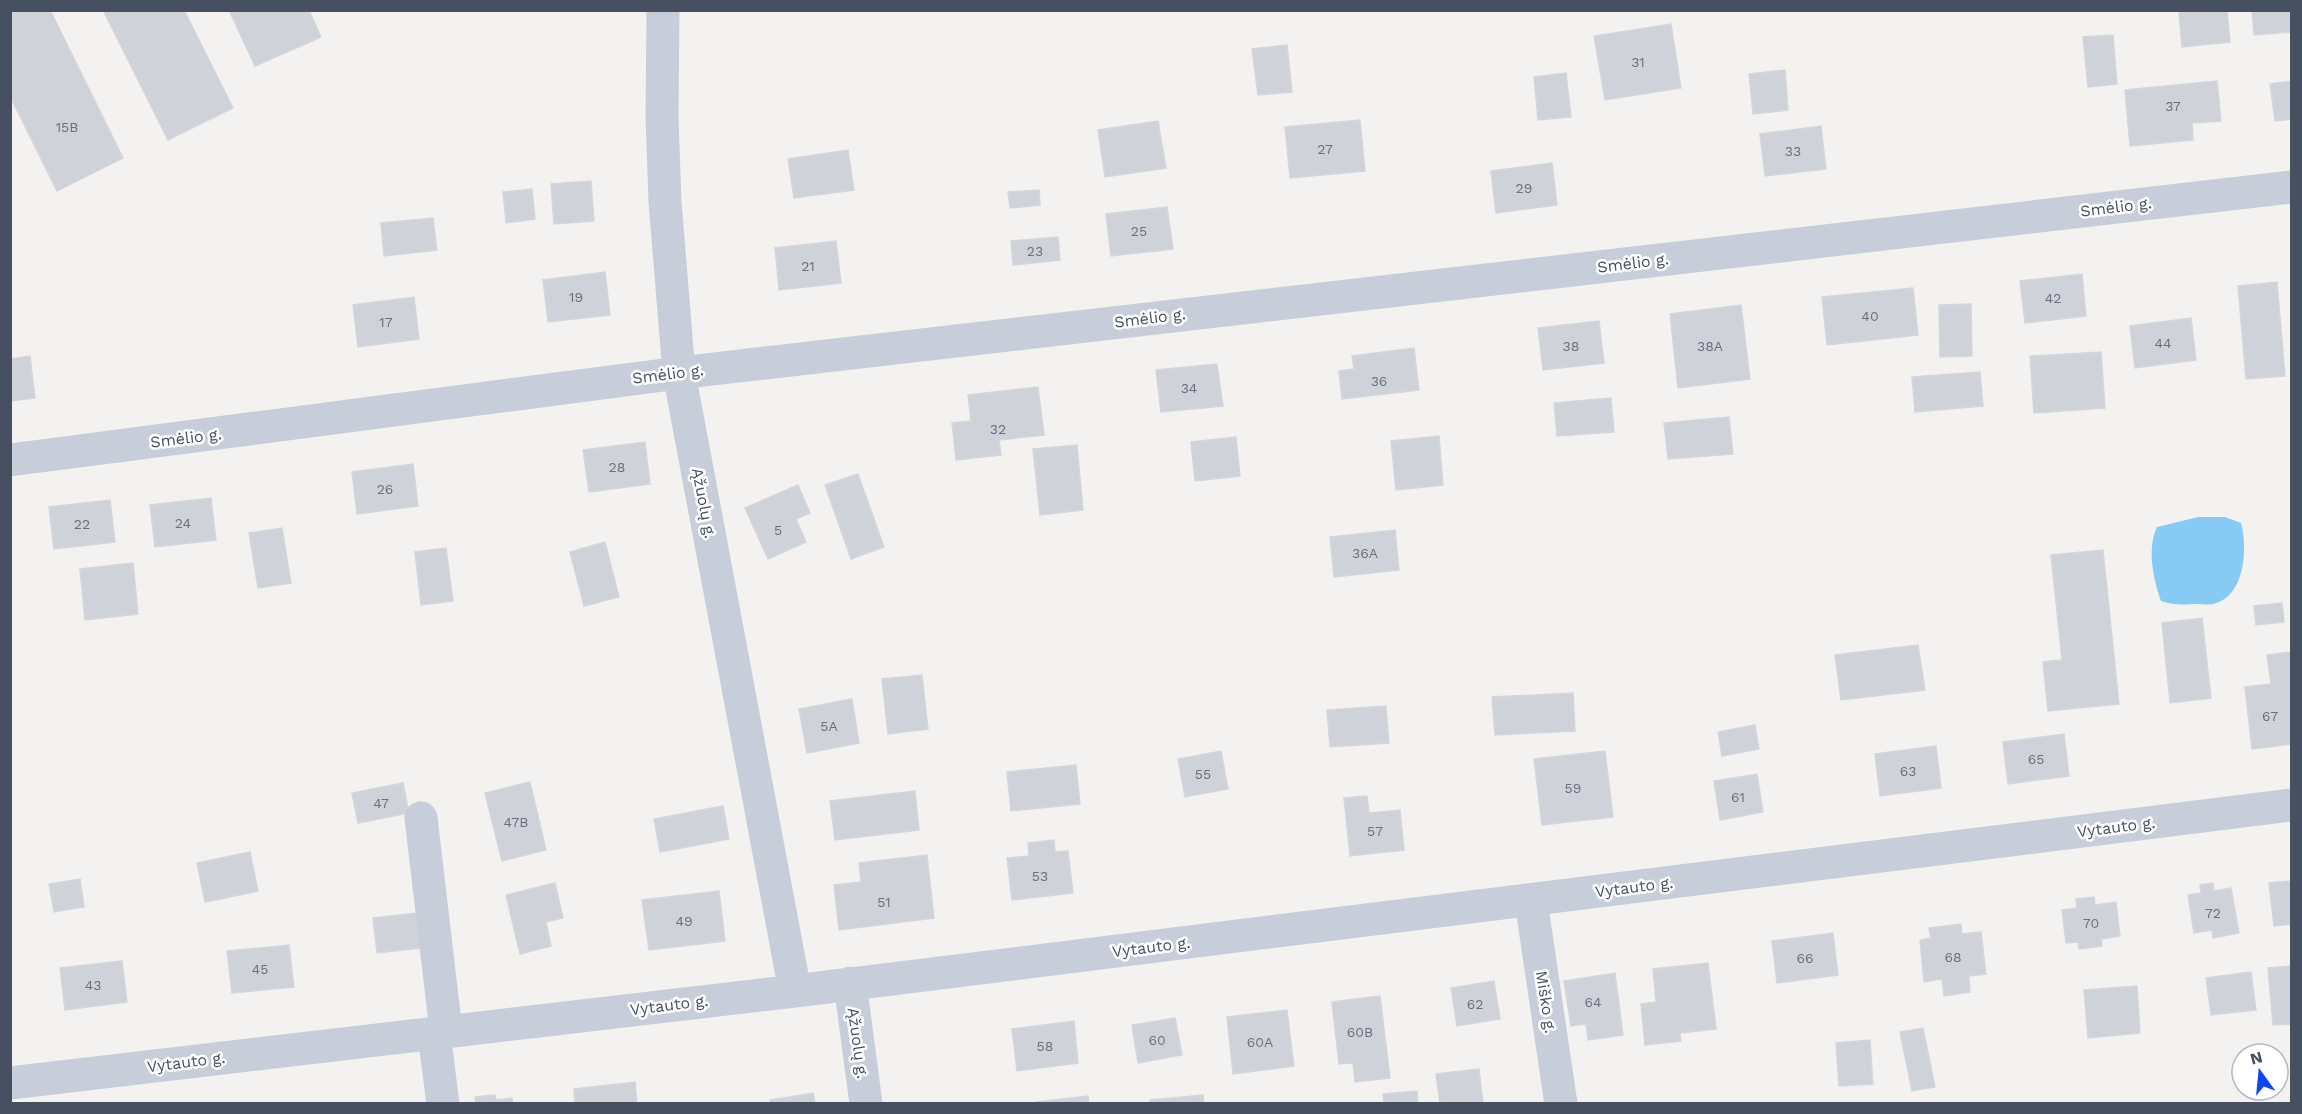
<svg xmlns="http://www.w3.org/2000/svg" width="2302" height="1114" font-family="'Work Sans',sans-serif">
  <rect width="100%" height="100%" fill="#f4f2f1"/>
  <!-- water -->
  <path fill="#87cbf4" d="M 2198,517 L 2225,517 L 2241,523 C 2248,549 2245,597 2213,604 C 2207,605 2199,604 2194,604 C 2182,605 2172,605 2161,601 C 2153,579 2147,548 2157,527 Z"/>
  <!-- building -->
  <path fill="#d0d2d9" stroke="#d5d6dd" stroke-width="1.5" d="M 10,10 L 50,10 L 123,158 L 57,191 L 10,96 Z
    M 103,10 L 184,10 L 233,108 L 168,140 Z
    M 229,10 L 309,10 L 321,37 L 255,66 Z
    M 2227,10 L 2230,42 L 2182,47 L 2179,12 Z
    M 2252,10 L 2292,10 L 2292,32 L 2254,35 Z
    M 1671,24 L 1681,88 L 1605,100 L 1594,36 Z
    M 2113,35 L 2117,84 L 2088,87 L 2083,37 Z
    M 1287,45 L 1292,92 L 1258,95 L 1252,49 Z
    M 1785,70 L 1788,110 L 1753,114 L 1749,74 Z
    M 1566,73 L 1571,117 L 1538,120 L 1534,77 Z
    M 2217,81 L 2221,121 L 2192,123 L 2193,140 L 2130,146 L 2125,90 Z
    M 2292,81 L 2292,119 L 2275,121 L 2270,84 Z
    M 1360,120 L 1365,171 L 1290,178 L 1285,127 Z
    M 1158,121 L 1166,168 L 1105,177 L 1098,130 Z
    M 1821,126 L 1826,169 L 1765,176 L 1760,134 Z
    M 848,150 L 854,190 L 794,198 L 788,159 Z
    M 1552,163 L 1557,205 L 1496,213 L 1491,171 Z
    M 591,181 L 594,221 L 554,224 L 551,184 Z
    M 532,189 L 535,219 L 506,223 L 503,192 Z
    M 1039,190 L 1040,205 L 1010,208 L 1008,192 Z
    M 1167,207 L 1173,249 L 1111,256 L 1106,214 Z
    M 433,218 L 437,250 L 384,256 L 381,223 Z
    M 1058,237 L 1060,260 L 1013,265 L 1011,241 Z
    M 836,241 L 841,283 L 779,290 L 775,248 Z
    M 605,272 L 610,315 L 548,322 L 543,280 Z
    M 2082,274 L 2086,316 L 2025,323 L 2020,281 Z
    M 2277,282 L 2285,376 L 2246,379 L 2238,286 Z
    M 1913,288 L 1918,335 L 1827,345 L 1822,297 Z
    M 414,297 L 419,339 L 358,347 L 353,305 Z
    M 1971,304 L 1972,356 L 1940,357 L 1939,305 Z
    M 1741,305 L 1750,379 L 1678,388 L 1670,314 Z
    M 2191,318 L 2196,360 L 2135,368 L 2130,326 Z
    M 1599,321 L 1604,363 L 1543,370 L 1538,328 Z
    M 1414,348 L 1419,390 L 1342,399 L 1339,371 L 1354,369 L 1352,356 Z
    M 2101,352 L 2105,408 L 2034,413 L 2030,356 Z
    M 30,356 L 35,398 L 10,401 L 10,359 Z
    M 1217,364 L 1223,406 L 1161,412 L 1156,370 Z
    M 1980,372 L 1983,406 L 1915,412 L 1912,377 Z
    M 1038,387 L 1044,435 L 999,440 L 1001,455 L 956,460 L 952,423 L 971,421 L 968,395 Z
    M 1611,398 L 1614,432 L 1557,436 L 1554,403 Z
    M 1729,417 L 1733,454 L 1668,459 L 1664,423 Z
    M 1439,436 L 1443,485 L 1396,490 L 1391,441 Z
    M 1236,437 L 1240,476 L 1195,481 L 1191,442 Z
    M 645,442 L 650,484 L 589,492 L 583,450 Z
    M 1077,445 L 1083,510 L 1040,515 L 1033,449 Z
    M 413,464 L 418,506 L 357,514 L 352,472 Z
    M 858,474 L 884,547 L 851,559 L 825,485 Z
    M 798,485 L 810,513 L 796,519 L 806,542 L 768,559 L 745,508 Z
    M 211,498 L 216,540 L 155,547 L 150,505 Z
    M 110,500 L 115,542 L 54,549 L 49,507 Z
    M 282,528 L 291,583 L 258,588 L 249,533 Z
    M 1395,530 L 1399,570 L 1334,577 L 1330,537 Z
    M 605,542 L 619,597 L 584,606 L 570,552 Z
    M 446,548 L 453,601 L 421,605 L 415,552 Z
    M 2103,550 L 2119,704 L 2048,711 L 2043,662 L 2062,660 L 2051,555 Z
    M 133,563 L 138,614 L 85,620 L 80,569 Z
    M 2282,603 L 2284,622 L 2256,625 L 2254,606 Z
    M 2202,618 L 2211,698 L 2170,703 L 2162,623 Z
    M 1918,645 L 1925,690 L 1841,700 L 1835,655 Z
    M 2292,652 L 2292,744 L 2252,749 L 2245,687 L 2271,684 L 2267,655 Z
    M 922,675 L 928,729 L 888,734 L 882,679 Z
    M 1573,693 L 1575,731 L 1495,735 L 1492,697 Z
    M 852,699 L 859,743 L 807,753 L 799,709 Z
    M 1386,706 L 1389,743 L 1330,747 L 1327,710 Z
    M 1755,725 L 1759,749 L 1722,756 L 1718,732 Z
    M 2064,734 L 2069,776 L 2008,784 L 2003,742 Z
    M 1936,746 L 1941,788 L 1880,796 L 1875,754 Z
    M 1221,751 L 1228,789 L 1185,797 L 1178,759 Z
    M 1605,751 L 1613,817 L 1542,825 L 1534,759 Z
    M 1076,765 L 1080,804 L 1011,811 L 1007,772 Z
    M 1757,774 L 1763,812 L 1720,820 L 1714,781 Z
    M 530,782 L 546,850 L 502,861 L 485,793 Z
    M 403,783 L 409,813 L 358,823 L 352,793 Z
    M 915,791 L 919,830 L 835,840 L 830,801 Z
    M 1367,796 L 1369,813 L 1400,810 L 1404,850 L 1350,856 L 1344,798 Z
    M 723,806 L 729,839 L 660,852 L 654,819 Z
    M 1054,840 L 1055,852 L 1068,851 L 1073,893 L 1012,900 L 1007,858 L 1029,856 L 1028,843 Z
    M 250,852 L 258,891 L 205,902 L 197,863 Z
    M 927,855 L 934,918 L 839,930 L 834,885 L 861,882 L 859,863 Z
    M 80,879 L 84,907 L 54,912 L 49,884 Z
    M 2292,881 L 2292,924 L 2274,926 L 2269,883 Z
    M 555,883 L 563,918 L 546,922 L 551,946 L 520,954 L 506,895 Z
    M 2213,883 L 2214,891 L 2231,888 L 2239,933 L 2213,938 L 2212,930 L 2194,933 L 2188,895 L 2201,893 L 2200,885 Z
    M 719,891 L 725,941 L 649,950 L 642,900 Z
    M 2094,897 L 2095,905 L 2116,902 L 2120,936 L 2101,939 L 2102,946 L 2079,949 L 2078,942 L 2066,943 L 2062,910 L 2077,908 L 2076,899 Z
    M 417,913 L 421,948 L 377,953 L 373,918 Z
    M 1961,924 L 1962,934 L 1981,932 L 1986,974 L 1969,976 L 1970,992 L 1944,996 L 1942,979 L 1924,982 L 1920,940 L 1931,938 L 1929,928 Z
    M 1833,933 L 1838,975 L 1777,983 L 1772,941 Z
    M 289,945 L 294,987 L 232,993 L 227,951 Z
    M 122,961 L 127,1002 L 65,1010 L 60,968 Z
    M 1708,963 L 1716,1029 L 1680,1033 L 1681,1041 L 1645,1045 L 1641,1004 L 1656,1002 L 1653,969 Z
    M 2292,966 L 2292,1024 L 2273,1025 L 2268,968 Z
    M 2251,972 L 2256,1010 L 2211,1015 L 2206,978 Z
    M 1615,973 L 1623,1035 L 1588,1040 L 1586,1024 L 1571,1026 L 1564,981 Z
    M 1494,981 L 1500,1019 L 1457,1026 L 1451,988 Z
    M 2137,986 L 2140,1033 L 2088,1038 L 2084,990 Z
    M 1380,996 L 1390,1078 L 1355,1082 L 1353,1063 L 1339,1064 L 1332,1002 Z
    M 1287,1010 L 1294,1066 L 1233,1074 L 1227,1017 Z
    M 1175,1018 L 1182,1055 L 1138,1063 L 1132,1025 Z
    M 1074,1021 L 1078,1063 L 1017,1071 L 1012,1029 Z
    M 1923,1028 L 1935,1087 L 1912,1091 L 1900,1032 Z
    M 1870,1040 L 1873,1084 L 1839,1086 L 1836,1043 Z
    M 1479,1069 L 1483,1104 L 1440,1104 L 1436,1074 Z
    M 635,1082 L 637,1104 L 575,1104 L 574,1089 Z
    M 1417,1091 L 1418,1104 L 1384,1104 L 1383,1094 Z
    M 813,1093 L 815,1104 L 771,1104 L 770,1100 Z
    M 495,1095 L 496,1100 L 512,1098 L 513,1104 L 476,1104 L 475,1097 Z
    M 1203,1095 L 1204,1104 L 1150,1104 L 1150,1100 Z
    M 1088,1096 L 1089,1104 L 1036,1104 L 1036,1102 Z"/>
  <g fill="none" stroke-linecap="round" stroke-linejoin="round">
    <!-- minor -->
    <path stroke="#c7ceda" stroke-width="33" d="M 663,10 L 662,117 L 665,202 L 679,373 L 795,991
      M 10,460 L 679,373 L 2292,187
      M 421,818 L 446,1031
      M 1531,901 L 1561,1104
      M 850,983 L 866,1104
      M 434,1033 L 443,1104
      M 10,1083 L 795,991 L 2292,805"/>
  </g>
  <g text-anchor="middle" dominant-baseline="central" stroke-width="5" stroke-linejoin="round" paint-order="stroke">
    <!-- number labels -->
    <g font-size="14" fill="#69707f">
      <text x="1638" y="62">31</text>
      <text x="2173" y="106">37</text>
      <text x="67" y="127">15B</text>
      <text x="1325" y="149">27</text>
      <text x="1793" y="151">33</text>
      <text x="1524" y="188">29</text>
      <text x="1139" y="231">25</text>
      <text x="1035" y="251">23</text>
      <text x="808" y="266">21</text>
      <text x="576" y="297">19</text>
      <text x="2053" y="298">42</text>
      <text x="1870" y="316">40</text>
      <text x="386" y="322">17</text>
      <text x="2163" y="343">44</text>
      <text x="1571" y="346">38</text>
      <text x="1710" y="346">38A</text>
      <text x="1379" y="381">36</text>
      <text x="1189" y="388">34</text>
      <text x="998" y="429">32</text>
      <text x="617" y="467">28</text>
      <text x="385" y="489">26</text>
      <text x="183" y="523">24</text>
      <text x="82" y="524">22</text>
      <text x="778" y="530">5</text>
      <text x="1365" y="553">36A</text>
      <text x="2270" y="716">67</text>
      <text x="829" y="726">5A</text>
      <text x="2036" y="759">65</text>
      <text x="1908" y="771">63</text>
      <text x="1203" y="774">55</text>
      <text x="1573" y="788">59</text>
      <text x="1738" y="797">61</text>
      <text x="381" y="803">47</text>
      <text x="516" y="822">47B</text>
      <text x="1375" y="831">57</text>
      <text x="1040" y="876">53</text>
      <text x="884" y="902">51</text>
      <text x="2213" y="913">72</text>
      <text x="684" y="921">49</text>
      <text x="2091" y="923">70</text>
      <text x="1953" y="957">68</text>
      <text x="1805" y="958">66</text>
      <text x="260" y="969">45</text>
      <text x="93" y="985">43</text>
      <text x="1593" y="1002">64</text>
      <text x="1475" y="1004">62</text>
      <text x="1360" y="1032">60B</text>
      <text x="1157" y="1040">60</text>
      <text x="1260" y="1042">60A</text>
      <text x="1045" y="1046">58</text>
    </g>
    <!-- street labels -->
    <g font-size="16" fill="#475061" stroke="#fff">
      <text transform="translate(2116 207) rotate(-7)">Smėlio g.</text>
      <text transform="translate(1633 263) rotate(-7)">Smėlio g.</text>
      <text transform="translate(1150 318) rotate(-7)">Smėlio g.</text>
      <text transform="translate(668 374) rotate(-7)">Smėlio g.</text>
      <text transform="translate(186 438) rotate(-7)">Smėlio g.</text>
      <text transform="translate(704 503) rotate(79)">Ąžuolų g.</text>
      <text transform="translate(2116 827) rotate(-7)">Vytauto g.</text>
      <text transform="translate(1634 887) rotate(-7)">Vytauto g.</text>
      <text transform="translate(1151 947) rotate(-7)">Vytauto g.</text>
      <text transform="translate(1546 1002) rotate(81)">Miško g.</text>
      <text transform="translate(669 1005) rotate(-7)">Vytauto g.</text>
      <text transform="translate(858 1043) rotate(82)">Ąžuolų g.</text>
      <text transform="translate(186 1062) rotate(-7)">Vytauto g.</text>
    </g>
  </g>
  <!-- border -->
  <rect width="2302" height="1114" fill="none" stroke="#475061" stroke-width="24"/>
  <!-- north arrow -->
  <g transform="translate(2260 1072) rotate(345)"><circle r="28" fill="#ffffff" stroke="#b5b9c0" stroke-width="1.5"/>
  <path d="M0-4.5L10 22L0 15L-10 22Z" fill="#0a48f5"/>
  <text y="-9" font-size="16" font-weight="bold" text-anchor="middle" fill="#475061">N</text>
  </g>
</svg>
